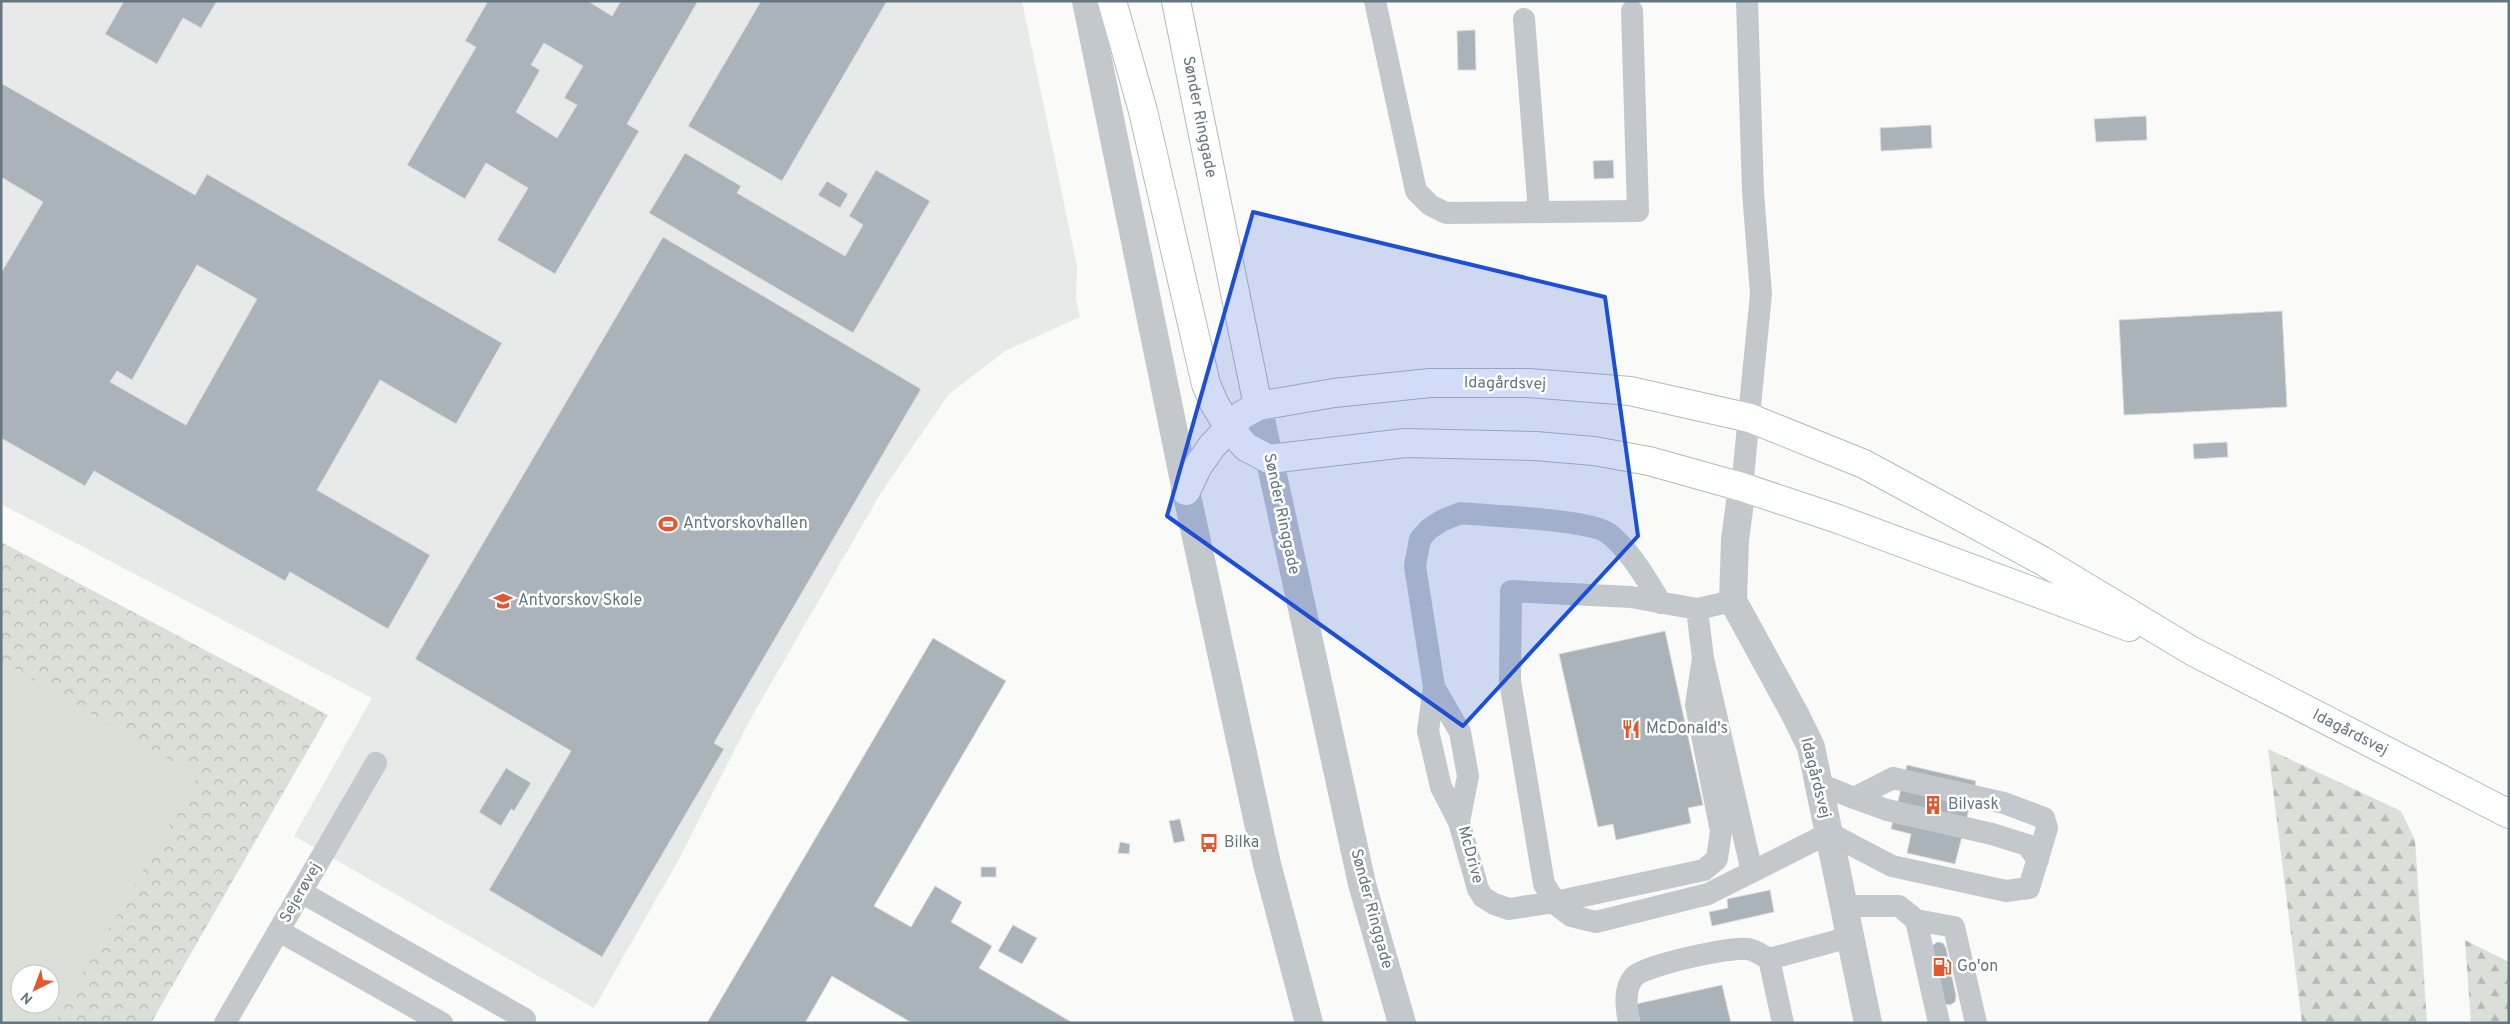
<svg xmlns="http://www.w3.org/2000/svg" width="2510" height="1024" font-family="Overpass,sans-serif">
  <defs>
    <pattern id="forest-firs" width="22" height="20" patternUnits="userSpaceOnUse" patternTransform="scale(1.25)"><rect width="22" height="20" fill="#dadfd7"/><path d="M5 1l3.5 6h-7zM16 11l3.5 6h-7z" fill="#b4b9b4"/></pattern>
    <pattern id="park-crowns" width="20" height="18" patternUnits="userSpaceOnUse" patternTransform="scale(1.25)"><rect width="20" height="18" fill="#dadfd7"/><path d="M2 6a3 3 0 1 1 6 0M12 15a3 3 0 1 1 6 0" fill="none" stroke="#b4b9b4"/></pattern>
  </defs>
  <rect width="100%" height="100%" fill="#fafaf8"/>
  <!-- built -->
  <path fill="#e8e9e9" d="M 1,1 L 1022,1 L 1077,266 L 1076,299 L 1080,317 L 1005,351 L 948,395 L 879,496 L 751,718 L 678,861 L 594,1008 L 294,836 L 372,698 L 1,504 Z"/>
  <!-- forest -->
  <path fill="url(#forest-firs)" d="M 2268,749 L 2401,811 L 2415,840 L 2427,1023 L 2302,1023 Z
    M 2465,940 L 2509,962 L 2509,1023 L 2471,1023 Z"/>
  <!-- park -->
  <path fill="url(#park-crowns)" fill-rule="evenodd" d="M 1,542 L 328,715 L 151,1023 L 1,1023 ZM 20,974 L 50,974 L 50,1004 L 20,1004 Z"/>
  <!-- pitch -->
  <path fill="#dadfd7" fill-rule="evenodd" d="M 1,661 L 198,776 L 54,1023 L 1,1023 ZM 20,974 L 50,974 L 50,1004 L 20,1004 Z"/>
  <!-- building -->
  <path fill="#aab3b9" stroke="#dcdcda" fill-rule="evenodd" d="M 124,1 L 217,1 L 201,28 L 183,18 L 157,64 L 105,34 Z
    M 488,1 L 588,1 L 612,16 L 621,1 L 698,1 L 627,124 L 639,131 L 555,274 L 497,240 L 528,188 L 486,163 L 465,199 L 407,165 L 476,47 L 465,41 ZM 544,43 L 583,66 L 564,98 L 577,105 L 557,138 L 516,112 L 540,70 L 531,65 Z
    M 761,1 L 887,1 L 782,181 L 688,126 Z
    M 1475,30 L 1476,70 L 1458,70 L 1457,31 Z
    M 1,83 L 195,195 L 207,174 L 502,343 L 456,424 L 380,380 L 317,490 L 430,555 L 388,629 L 290,572 L 285,581 L 94,471 L 85,486 L 1,438 L 1,273 L 43,202 L 1,177 ZM 197,265 L 257,299 L 186,425 L 110,382 L 117,371 L 132,380 Z
    M 2146,116 L 2147,140 L 2096,142 L 2094,119 Z
    M 1931,125 L 1932,148 L 1881,151 L 1880,128 Z
    M 685,153 L 741,186 L 737,193 L 845,256 L 863,225 L 849,216 L 876,170 L 930,201 L 853,333 L 649,213 Z
    M 1613,160 L 1614,178 L 1594,179 L 1593,161 Z
    M 827,181 L 848,194 L 840,208 L 818,195 Z
    M 663,237 L 921,389 L 714,743 L 724,749 L 602,957 L 489,890 L 571,751 L 415,659 Z
    M 2282,311 L 2287,407 L 2124,415 L 2119,320 Z
    M 2227,442 L 2228,457 L 2194,459 L 2193,444 Z
    M 1665,631 L 1703,805 L 1688,808 L 1691,823 L 1616,840 L 1613,824 L 1598,827 L 1559,654 Z
    M 933,638 L 1006,681 L 874,906 L 911,927 L 935,886 L 962,902 L 951,922 L 992,946 L 979,968 L 1073,1023 L 912,1023 L 832,976 L 805,1023 L 707,1023 Z
    M 1907,765 L 1976,781 L 1955,864 L 1907,853 L 1911,834 L 1891,829 Z
    M 506,768 L 531,783 L 514,811 L 511,809 L 501,826 L 479,812 Z
    M 1180,819 L 1185,841 L 1174,843 L 1169,821 Z
    M 1120,842 L 1130,844 L 1129,854 L 1118,853 Z
    M 981,867 L 996,867 L 996,877 L 981,877 Z
    M 1770,890 L 1774,912 L 1712,926 L 1709,912 L 1728,908 L 1727,899 Z
    M 1013,925 L 1037,938 L 1022,964 L 998,951 Z
    M 1937,942 L 1943,943 L 1946,948 L 1956,996 L 1955,1002 L 1950,1005 L 1944,1004 L 1932,946 Z
    M 1722,985 L 1731,1023 L 1640,1023 L 1636,1004 Z"/>
  <g fill="none" stroke-linecap="round" stroke-linejoin="round">
    <!-- secondary casing -->
    <g stroke="#b3babf" stroke-width="30">
      <path id="secondary" d="M 1112,1 L 1143,111 L 1206,384 L 1214,403 L 1229,428 L 1246,447 L 1269,459 L 1405,443 L 1535,446 L 1594,451 L 1649,461 L 1742,487 L 1838,519 L 2129,627
        M 1176,1 L 1258,406
        M 1186,491 L 1198,466 L 1212,446 L 1242,415 L 1258,406 L 1334,393 L 1430,383 L 1529,383 L 1630,391 L 1750,418 L 1864,464 L 2041,560 L 2192,651 L 2509,814"/>
    </g>
    <!-- service -->
    <path stroke="#c3c8cc" stroke-width="22" d="M 1375,1 L 1416,191 L 1430,205 L 1446,213 L 1638,211 L 1632,11
      M 1524,19 L 1539,212
      M 1742,487 L 1761,294 L 1753,192 L 1747,1
      M 1733,601 L 1697,609 L 1631,597 L 1511,591 L 1510,681 L 1544,884 L 1558,906 L 1571,916 L 1596,922 L 1708,894 L 1829,833 L 1892,866 L 2006,891 L 2029,888 L 2047,828 L 2044,818 L 2004,803 L 1893,778 L 1854,798 L 1819,784
      M 1661,603 C 1646,579 1631,551 1608,533 C 1588,519 1489,516 1461,513 L 1443,520 L 1429,529 L 1420,539 L 1415,566 L 1434,687 L 1460,732 L 1468,776 L 1459,822 L 1478,889 L 1483,897 L 1494,904 L 1509,909 L 1555,902 L 1704,870 L 1717,859 L 1721,831 L 1696,705 L 1703,658
      M 1697,609 L 1703,658 L 1752,872
      M 1434,687 L 1428,731 L 1441,787 L 1459,822
      M 1854,798 L 1887,810 L 1992,834 L 2027,845 L 2038,860
      M 301,892 L 525,1019 L 523,1023
      M 1844,906 L 1899,906 L 1916,920 L 1939,1023
      M 1916,920 L 1954,927 L 1976,1023
      M 279,931 L 442,1023
      M 225,1023 L 376,763
      M 1629,1023 C 1626,1008 1623,986 1636,975 C 1649,965 1731,946 1748,949 C 1755,950 1763,956 1769,959
      M 1783,1023 L 1769,959 L 1850,937"/>
    <!-- minor -->
    <path stroke="#c3c8cc" stroke-width="28" d="M 1742,487 L 1735,540 L 1733,601 L 1796,716 L 1811,747 L 1868,1023"/>
    <!-- tertiary -->
    <path stroke="#c3c8cc" stroke-width="28" d="M 1086,1 L 1186,491 L 1267,864 L 1309,1023
      M 1258,406 L 1362,884 L 1402,1023"/>
    <!-- secondary -->
    <use href="#secondary" stroke="#fff" stroke-width="28"/>
  </g>
  <!-- marked area -->
  <path fill="#1d4ed8" fill-opacity="0.2" stroke="#1d4ed8" stroke-width="4" stroke-linejoin="round" d="M 1253,212 L 1605,297 L 1638,536 L 1463,726 L 1167,516 Z"/>
  <!-- icons -->
  <defs>
    <g id="stadium-bare" transform="scale(1.5)"><path d="M0-5a6.5 5 0 1 0 0 10a6.5 5 0 1 0 0-10ZM-3.5-1.8h7v3.6h-7Z" fill="#e4572e" stroke="#fff" stroke-width="2.5" paint-order="stroke"/></g>
    <g id="school-bare" transform="scale(1.5)"><path d="M0-5L7-2L0 1L-7-2ZM-4 1L0 2.5L4 1V4Q0 6-4 4Z" fill="#e4572e" stroke="#fff" stroke-width="2.5" paint-order="stroke"/></g>
    <g id="restaurant-bare" transform="scale(1.5)"><path d="M-5-6h1v4h1v-4h1v4h1v-4h1v5L-1.5 .5V6h-2V.5L-5-1ZM5-6V6H3V1.5H1.5Q1.5-4 5-6Z" fill="#e4572e" stroke="#fff" stroke-width="2.5" paint-order="stroke"/></g>
    <g id="building-bare" transform="scale(1.5)"><path d="M-4-6H4V6H1V3H-1V6H-4ZM-2.5-4.3h1.7v1.8h-1.7ZM.8-4.3h1.7v1.8H.8ZM-2.5-1h1.7V.8h-1.7ZM.8-1h1.7V.8H.8Z" fill="#e4572e" stroke="#fff" stroke-width="2.5" paint-order="stroke"/></g>
    <g id="bus-bare" transform="scale(1.5)"><path d="M-5-6H5V4H4V6H2V4H-2V6H-4V4H-5ZM-3.5-4V0h7V-4ZM-3.5 1.2v1.5H-2V1.2ZM2 1.2v1.5H3.5V1.2Z" fill="#e4572e" stroke="#fff" stroke-width="2.5" paint-order="stroke"/></g>
    <g id="fuel-bare" transform="scale(1.5)"><path d="M-5.5-6h7V0h2V4h1.3V-2.5L3-4.5l.8-.8L6-3V5H2.5V1h-1V6h-7ZM-4.2-4.7v3.2H.2V-4.7Z" fill="#e4572e" stroke="#fff" stroke-width="2.5" paint-order="stroke"/></g>
  </defs>
  <g fill-rule="evenodd">
    <use href="#stadium-bare" x="668" y="524"/>
    <use href="#school-bare" x="503" y="601"/>
    <use href="#restaurant-bare" x="1631" y="729"/>
    <use href="#building-bare" x="1933" y="805"/>
    <use href="#bus-bare" x="1209" y="843"/>
    <use href="#fuel-bare" x="1942" y="967"/>
  </g>
  <g text-anchor="middle" dominant-baseline="central" stroke-width="5" stroke-linejoin="round" paint-order="stroke">
    <!-- street labels -->
    <g font-size="16" fill="#657683" stroke="#fff">
      <text transform="translate(1199 117) rotate(79)">Sønder Ringgade</text>
      <text transform="translate(1505 384) rotate(1)">Idagårdsvej</text>
      <text transform="translate(1281 514) rotate(78)">Sønder Ringgade</text>
      <text transform="translate(2350 733) rotate(27)">Idagårdsvej</text>
      <text transform="translate(1815 778) rotate(76)">Idagårdsvej</text>
      <text transform="translate(1470 855) rotate(75)">McDrive</text>
      <text transform="translate(301 893) rotate(-60)">Sejerøvej</text>
      <text transform="translate(1371 909) rotate(75)">Sønder Ringgade</text>
    </g>
    <!-- poi labels -->
    <g font-size="16" fill="#657683" stroke="#fff" text-anchor="start">
      <text x="683" y="524">Antvorskovhallen</text>
      <text x="518" y="601">Antvorskov Skole</text>
      <text x="1646" y="729">McDonald's</text>
      <text x="1948" y="805">Bilvask</text>
      <text x="1224" y="843">Bilka</text>
      <text x="1957" y="967">Go'on</text>
    </g>
  </g>
  <!-- border -->
  <rect width="2510" height="1024" fill="none" stroke="#657683" stroke-width="5"/>
  <!-- north arrow -->
  <g transform="translate(35 989) rotate(222)"><circle r="24" fill="#ffffff" stroke="#c1c8cd"/>
  <path d="M0-4L9 19L0 12L-9 19Z" fill="#e4572e"/>
  <text y="-8" font-size="14" font-weight="bold" text-anchor="middle" fill="#657683">N</text>
  </g>
</svg>
